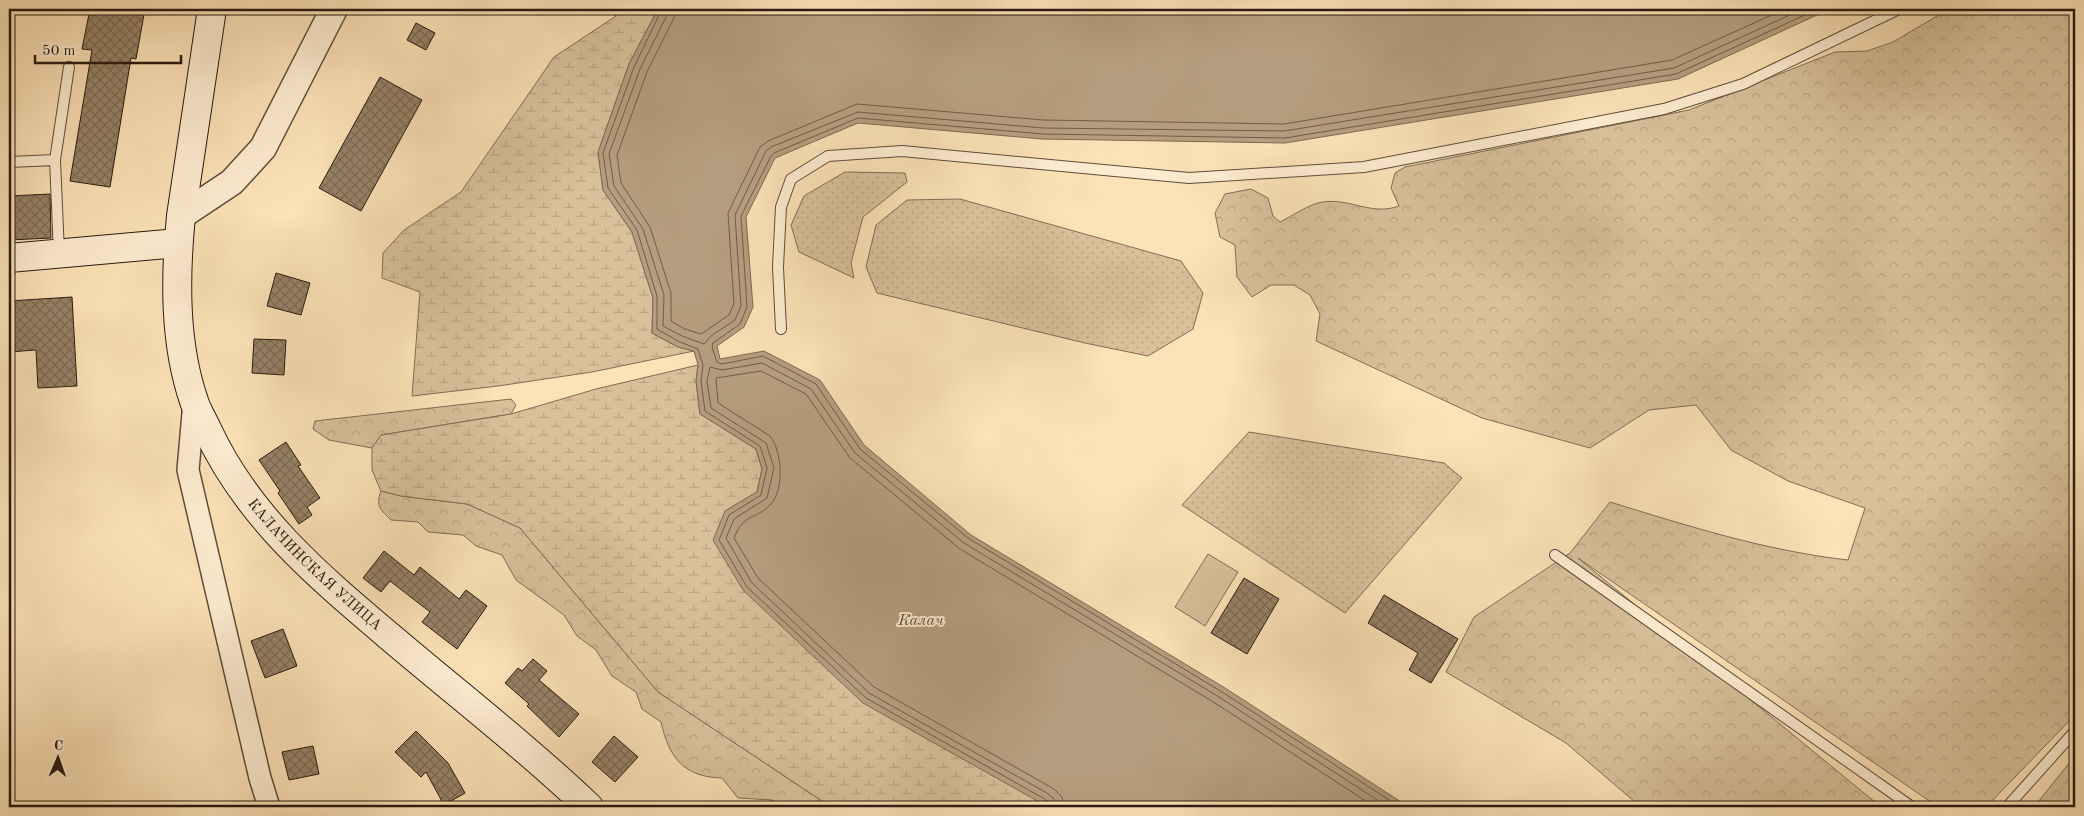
<svg xmlns="http://www.w3.org/2000/svg" width="2084" height="816" font-family="'Old Standard TT',serif">
  <defs>
    <pattern id="grass-dots" width="8" height="8" patternUnits="userSpaceOnUse" patternTransform="scale(1.25)"><rect width="8" height="8" fill="#d8c09b"/><path d="M2 2h.1M6 6h.1" fill="none" stroke="#baa484" stroke-width="1.8" stroke-linecap="round"/></pattern>
    <pattern id="forest-crowns" width="20" height="18" patternUnits="userSpaceOnUse" patternTransform="scale(1.25)"><rect width="20" height="18" fill="#d8c09b"/><path d="M2 6a3 3 0 1 1 6 0M12 15a3 3 0 1 1 6 0" fill="none" stroke="#baa484"/></pattern>
    <pattern id="wetland-marsh" width="20" height="14" patternUnits="userSpaceOnUse" patternTransform="scale(1.25)"><rect width="20" height="14" fill="#d8c09b"/><path d="M1 5h8M5 5V1M11 12h8M15 12V8" fill="none" stroke="#baa484"/></pattern>
    <pattern id="building-cross-hatch" width="8" height="8" patternUnits="userSpaceOnUse" patternTransform="scale(1.25)"><rect width="8" height="8" fill="#978267"/><path d="M0 0l8 8M0 8l8-8" fill="none" stroke="#7b6a53"/></pattern>
  </defs>
  <rect width="100%" height="100%" fill="#fce2b7"/>
  <filter id="stains"><feTurbulence type="fractalNoise" baseFrequency=".004" numOctaves="4"/><feColorMatrix values="0 0 0 0 .2 0 0 0 0 .09 0 0 0 0 .02 0 0 0 .5 -.17"/></filter>
  <radialGradient id="worn" r=".72"><stop offset=".6" stop-color="#630" stop-opacity="0"/><stop offset="1" stop-color="#630" stop-opacity=".3"/></radialGradient>
  <!-- grass -->
  <path fill="url(#grass-dots)" stroke="#816d56" d="M 845,172 L 905,173 L 907,182 L 863,217 L 851,263 L 854,278 L 799,252 L 791,225 L 804,196 Z
    M 960,199 L 1181,261 L 1203,293 L 1193,329 L 1148,356 L 1085,343 L 877,293 L 866,267 L 876,225 L 907,200 Z
    M 1249,432 L 1444,463 L 1462,478 L 1345,613 L 1182,505 Z"/>
  <!-- forest -->
  <path fill="url(#forest-crowns)" stroke="#816d56" d="M 1949,9 L 2075,9 L 2075,715 L 1986,807 L 1938,807 L 1578,558 L 1881,807 L 1639,807 L 1635,802 L 1566,743 L 1446,672 L 1474,617 L 1570,553 L 1610,502 C 1688,526 1767,551 1848,560 L 1865,508 L 1788,481 L 1731,450 L 1696,405 L 1649,410 L 1590,448 L 1482,418 L 1316,341 L 1320,314 L 1310,295 L 1294,285 L 1271,285 L 1252,297 L 1237,277 L 1235,245 L 1220,237 L 1215,213 L 1225,194 L 1251,189 L 1268,198 L 1273,216 L 1280,222 C 1292,216 1311,203 1323,202 C 1350,198 1372,216 1399,206 L 1391,188 L 1395,173 L 1405,167 L 1689,110 L 1835,52 L 1867,51 L 1893,42 Z
    M 511,399 L 516,405 L 511,414 L 381,435 L 372,448 L 329,440 L 313,429 L 315,421 Z
    M 381,491 L 401,496 L 467,504 L 520,528 L 658,692 L 831,807 L 785,807 L 772,800 L 738,798 L 722,778 C 684,777 669,758 661,722 L 642,709 L 636,692 L 612,676 L 596,650 L 577,636 L 564,615 L 516,580 L 502,555 L 476,546 L 463,535 L 428,532 L 418,522 L 391,520 C 381,510 375,506 381,491 Z
    M 2075,756 L 2075,807 L 2034,807 Z"/>
  <!-- wetland -->
  <path fill="url(#wetland-marsh)" stroke="#816d56" d="M 604,9 L 658,9 L 629,64 L 598,153 L 603,190 L 632,232 L 653,298 L 652,333 L 678,347 L 694,351 L 592,372 L 498,386 L 412,396 L 420,292 L 382,278 L 383,253 L 404,230 L 461,192 L 554,57 L 616,16 Z
    M 698,365 L 696,381 L 700,414 L 756,449 L 762,469 L 757,492 L 725,511 L 1041,802 L 1048,807 L 831,807 L 658,692 L 520,528 L 467,504 L 401,496 L 381,491 L 372,470 L 372,448 L 381,435 L 511,414 L 596,389 Z"/>
  <!-- pitch -->
  <path fill="#d8c09b" stroke="#816d56" d="M 1208,554 L 1238,572 L 1205,626 L 1175,607 Z"/>
  <!-- water -->
  <path fill="#b59e7f" stroke="#7d6953" d="M 658,9 L 1830,9 L 1678,79 L 1285,143 L 1042,139 L 858,123 L 775,158 L 746,217 L 753,307 L 744,327 L 717,346 L 720,359 L 764,351 L 820,380 L 864,445 L 971,535 L 1225,688 L 1409,807 L 1048,807 L 863,703 L 743,590 L 713,540 L 725,511 L 757,492 L 762,469 L 756,449 L 700,414 L 696,381 L 698,365 L 694,351 L 678,347 L 652,333 L 653,298 L 632,232 L 603,190 L 598,152 L 629,64 Z"/>
  <g fill="none" stroke-linecap="round" stroke-linejoin="round">
    <!-- shore -->
    <path stroke="#705c48" stroke-width="1" d="M 662,9 L 634,67 L 603,153 L 608,188 L 637,230 L 657,296 L 657,329 L 680,342 L 698,349 L 703,365 L 701,381 L 705,411 L 760,446 L 767,468 L 761,495 L 729,515 L 719,540 L 747,587 L 866,698 L 1043,798 L 1049,802 L 1050,807
      M 668,9 L 667,15 L 640,69 L 609,154 L 614,186 L 643,229 L 664,295 L 663,326 L 682,336 L 704,344 L 711,336 L 735,320 L 741,306 L 735,215 L 766,151 L 771,147 L 858,112 L 1043,128 L 1284,131 L 1674,68 L 1803,9
      M 676,9 L 674,18 L 647,72 L 617,155 L 621,183 L 650,227 L 671,293 L 671,321 L 685,329 L 701,334 L 729,315 L 734,304 L 728,213 L 760,147 L 768,141 L 857,104 L 1043,120 L 1284,124 L 1672,60 L 1785,9
      M 1056,807 L 1054,799 L 1047,793 L 869,693 L 752,583 L 726,538 L 734,519 L 767,498 L 774,468 L 766,443 L 711,408 L 707,381 L 710,367 L 722,370 L 762,363 L 811,389 L 855,453 L 964,543 L 1219,697 L 1388,807
      M 1064,807 L 1062,797 L 1054,789 L 874,687 L 758,578 L 734,538 C 744,513 755,520 770,505 C 785,490 782,451 770,436 L 718,403 L 716,378 L 761,371 L 806,394 L 850,458 L 960,549 L 1215,703 L 1375,807
      M 1400,807 L 1222,692 L 968,538 L 860,449 L 816,384 L 763,356 L 722,364 L 717,362 L 712,347 L 713,343 L 740,324 L 747,307 L 741,216 L 771,156 L 774,153 L 858,118 L 1043,134 L 1285,138 L 1676,74 L 1818,9"/>
  </g>
  <!-- building -->
  <path fill="url(#building-cross-hatch)" stroke="#2a1a11" d="M 90,9 L 145,9 L 136,59 L 131,58 L 110,187 L 70,181 L 92,50 L 82,49 Z
    M 416,23 L 435,33 L 426,50 L 407,40 Z
    M 380,77 L 422,100 L 361,211 L 319,188 Z
    M 50,194 L 51,238 L 9,240 L 9,196 Z
    M 276,273 L 310,283 L 301,315 L 267,306 Z
    M 72,297 L 77,386 L 38,388 L 36,350 L 9,352 L 9,301 Z
    M 254,339 L 286,340 L 284,375 L 252,373 Z
    M 286,442 L 301,465 L 298,466 L 320,498 L 307,507 L 312,515 L 299,524 L 278,493 L 280,491 L 259,460 Z
    M 384,551 L 414,575 L 420,567 L 459,599 L 466,590 L 487,606 L 457,649 L 422,622 L 430,612 L 390,581 L 381,592 L 363,578 Z
    M 1244,578 L 1279,599 L 1247,654 L 1211,633 Z
    M 1384,595 L 1458,639 L 1431,683 L 1409,670 L 1418,653 L 1368,623 Z
    M 283,629 L 297,666 L 265,678 L 251,641 Z
    M 533,659 L 547,671 L 539,680 L 579,714 L 559,737 L 527,706 L 529,704 L 505,683 L 518,668 L 522,671 Z
    M 416,731 L 448,763 L 465,793 L 444,805 L 426,772 L 421,777 L 395,752 Z
    M 614,736 L 638,757 L 615,782 L 592,762 Z
    M 313,746 L 319,774 L 289,780 L 282,752 Z"/>
  <g fill="none" stroke-linecap="round" stroke-linejoin="round">
    <!-- service casing -->
    <g stroke="#5e4c3a" stroke-width="12">
      <path id="service" d="M 9,162 L 55,160
        M 59,253 L 55,160 L 69,67
        M 781,329 L 778,267 L 781,207 L 791,179 L 828,156 L 902,151 L 1189,178 L 1364,167 L 1664,109 L 1743,84 L 1899,9
        M 1555,555 L 1912,807
        M 2007,807 L 2075,731"/>
    </g>
    <!-- minor casing -->
    <g stroke="#5e4c3a" stroke-width="24">
      <path id="minor" d="M 194,402 L 188,470 L 260,778 L 269,807"/>
    </g>
    <!-- tertiary casing -->
    <g stroke="#5e4c3a" stroke-width="29">
      <path id="tertiary" d="M 181,216 L 232,182 L 263,148 L 334,9"/>
    </g>
    <!-- secondary casing -->
    <g stroke="#2a1a11" stroke-width="30">
      <g id="secondary">
        <path id="s1" d="M 212,9 L 181,216 C 175,277 174,343 194,401 C 197,411 203,420 207,429 C 247,516 317,575 389,636 C 456,693 526,747 589,807"/>
        <path d="M 9,258 L 178,243"/>
      </g>
    </g>
    <!-- service -->
    <use href="#service" stroke="#fdecd0" stroke-width="10"/>
    <!-- minor -->
    <use href="#minor" stroke="#fdecd0" stroke-width="21"/>
    <!-- tertiary -->
    <use href="#tertiary" stroke="#fdecd0" stroke-width="26"/>
    <!-- secondary -->
    <use href="#secondary" stroke="#fdecd0" stroke-width="28"/>
  </g>
  <g text-anchor="middle" dominant-baseline="central" stroke-width="4" stroke-linejoin="round" paint-order="stroke">
    <!-- street labels -->
    <g font-size="15" fill="#2a1a11" stroke="#fdecd0">
      <text stroke="none"><textPath href="#s1" startOffset="602">КАЛАЧИНСКАЯ УЛИЦА</textPath></text>
    </g>
    <!-- water labels -->
    <g font-size="16" font-style="italic" fill="#624f3d" stroke="#fdecd0">
      <text x="921" y="621">Калач</text>
    </g>
  </g>
  <!-- margin -->
  <rect width="2084" height="816" fill="none" stroke="#fce2b7" stroke-width="30"/>
  <rect x="10" y="10" width="2064" height="796" fill="none" stroke="#2a1a11" stroke-width="2.5"/>
  <rect x="15" y="15" width="2054" height="786" fill="none" stroke="#2a1a11"/>
  <!-- north arrow -->
  <g transform="translate(58 758) rotate(2)" stroke="#fdecd0" stroke-width="4" paint-order="stroke">
  <path d="M0-4L9 19L0 12L-9 19Z" fill="#2a1a11"/>
  <text y="-8" font-size="14" font-weight="bold" text-anchor="middle" fill="#2a1a11">С</text>
  </g>
  <!-- scale -->
  <path d="M35 55v8h146v-8" fill="none" stroke="#2a1a11" stroke-width="2.5"/>
  <text x="42" y="55" font-size="15" fill="#2a1a11" stroke="#fdecd0" stroke-width="4" paint-order="stroke">50 m</text>
  <rect width="100%" height="100%" filter="url(#stains)"/>
  <rect width="100%" height="100%" fill="url(#worn)"/>
</svg>
